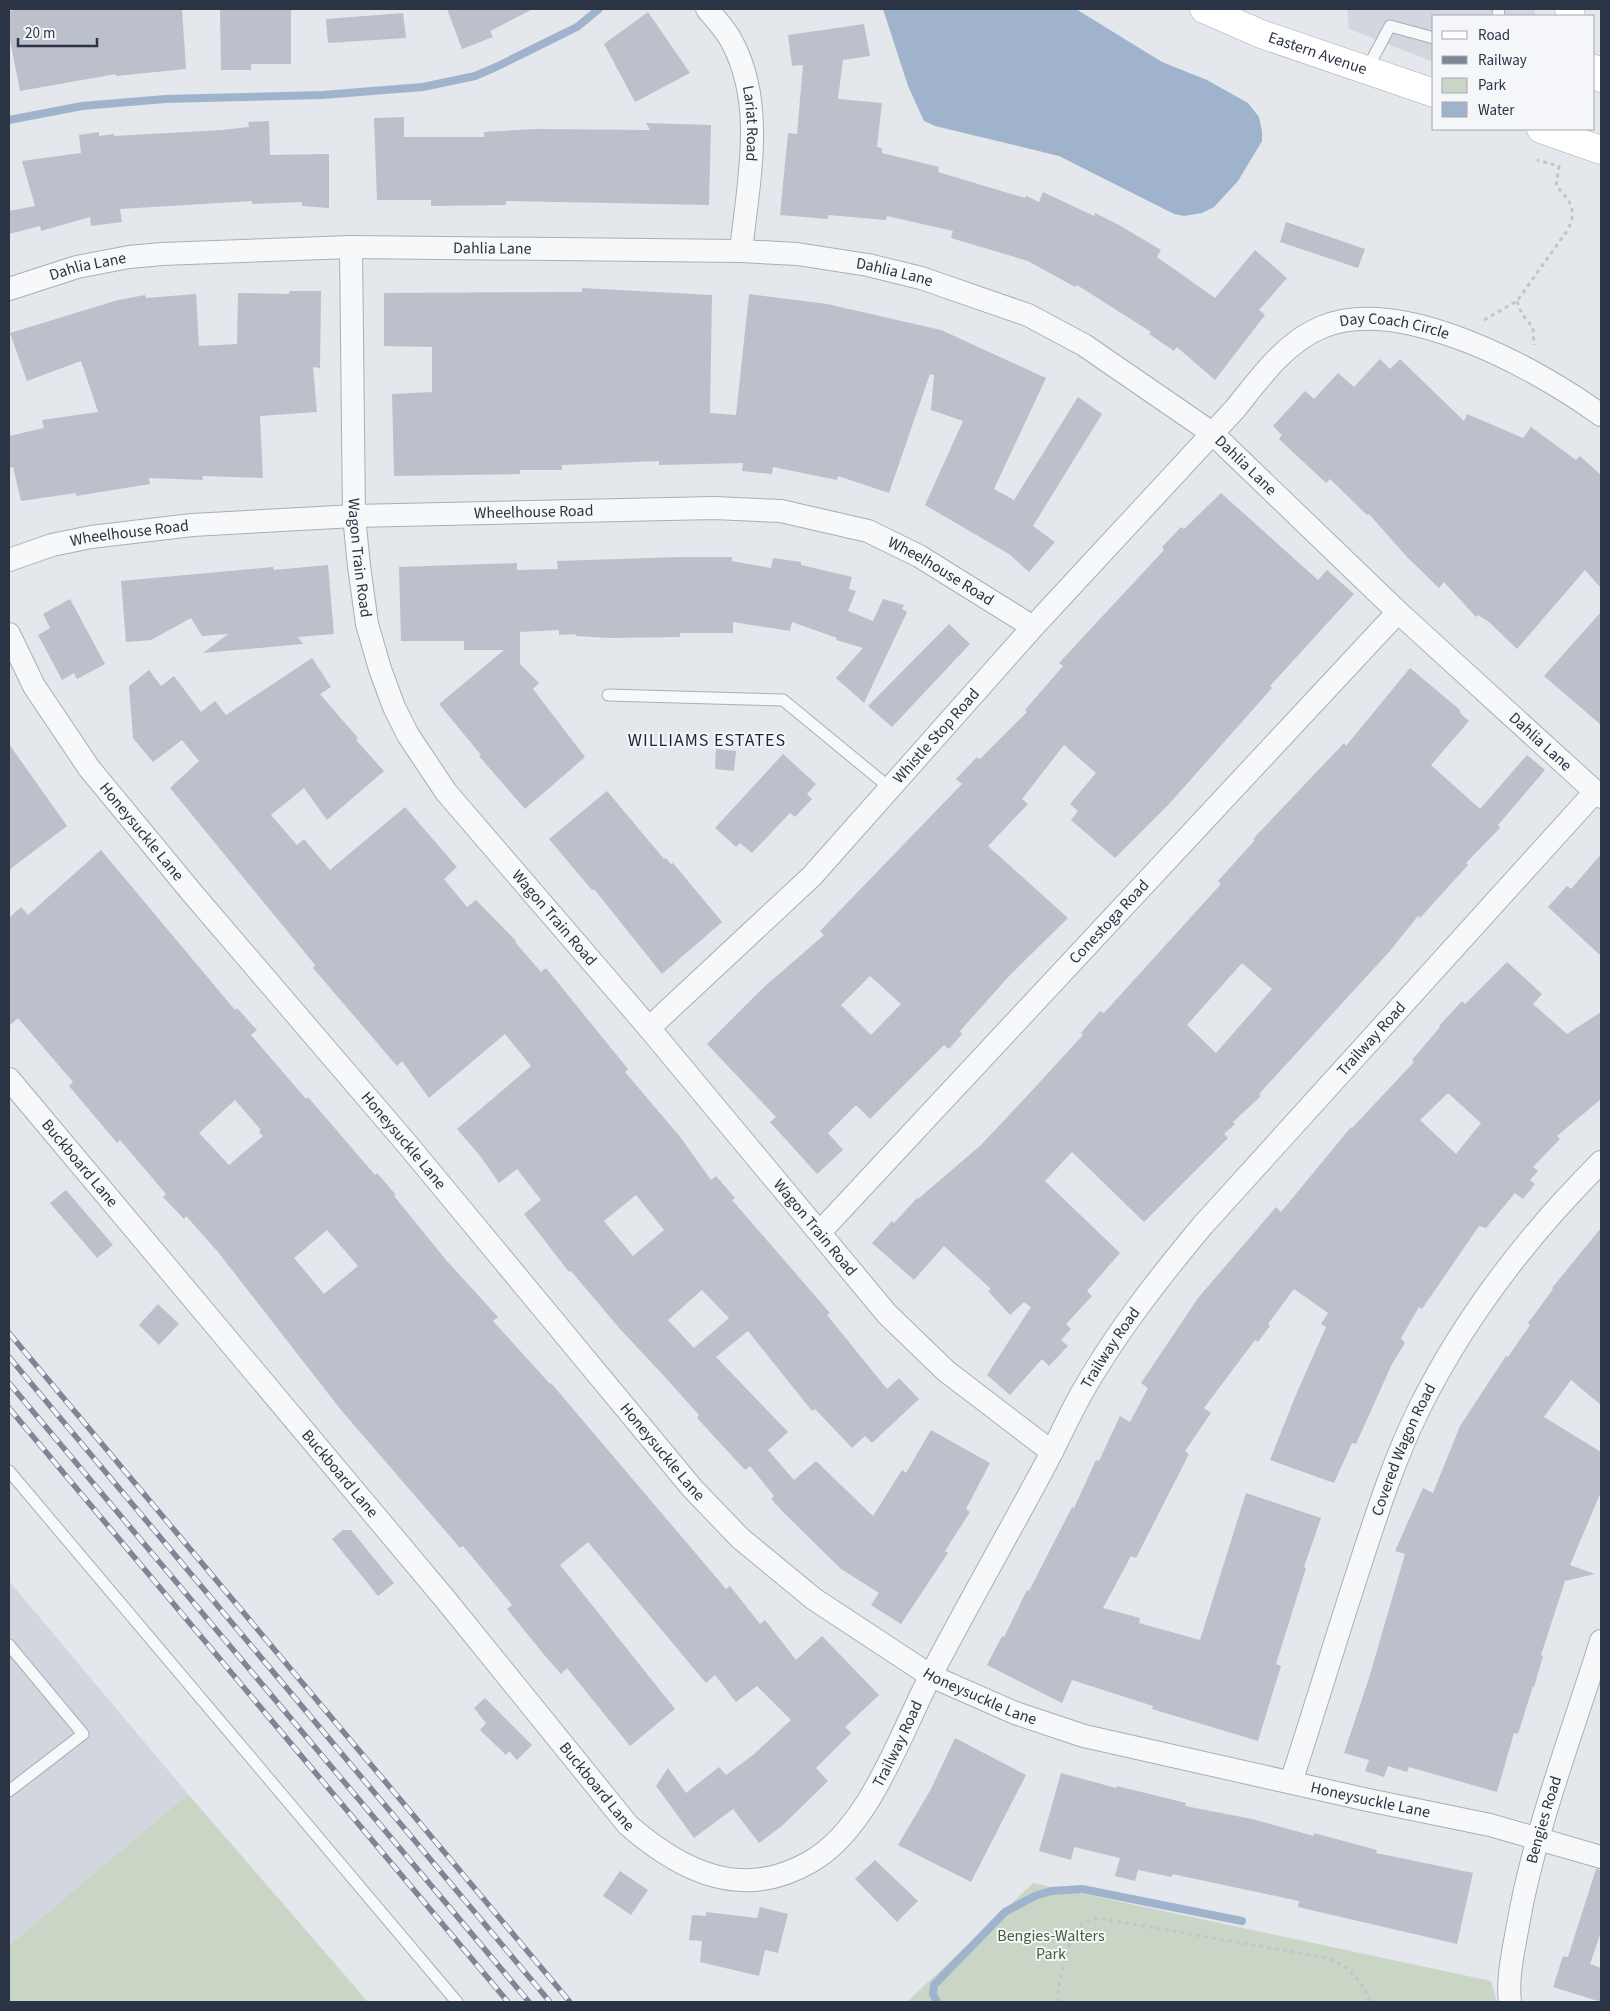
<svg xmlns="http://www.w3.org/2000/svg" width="1610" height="2011" font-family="'Source Sans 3',sans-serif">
  <rect width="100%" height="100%" fill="#e4e7ec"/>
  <!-- built -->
  <path fill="#d2d6de" d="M 1347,9 L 1534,9 L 1536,16 L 1434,16 L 1434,62 L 1349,29 Z
    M 9,1581 L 188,1794 L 9,1945 Z"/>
  <!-- green -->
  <path fill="#c9d6c5" d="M 188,1794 L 368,2002 L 9,2002 L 9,1945 Z
    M 1033,1883 L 1491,1981 L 1497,2002 L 907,2002 Z"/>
  <!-- water -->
  <path fill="#9fb4cc" d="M 883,9 L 1076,9 L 1162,62 L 1207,80 L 1248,103 L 1259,117 L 1262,131 L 1262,141 L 1238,181 L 1214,207 L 1202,213 L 1184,216 L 1174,214 L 1059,156 L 935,126 L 924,121 L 908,86 Z"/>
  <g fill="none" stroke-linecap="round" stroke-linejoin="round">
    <!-- stream -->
    <path stroke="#9fb4cc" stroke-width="8" d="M 9,120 L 82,106 L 165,99 L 322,95 L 423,87 L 475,76 L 496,67 L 577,27 L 599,9
      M 937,2002 L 933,1994 L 934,1985 L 1005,1912 L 1035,1896 L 1051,1891 L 1082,1889 L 1242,1921"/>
  </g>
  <!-- building -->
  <path fill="#bbc0ca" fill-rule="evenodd" d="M 21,9 L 182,9 L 186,69 L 116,76 L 116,74 L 20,91 L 9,35 L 9,11 Z
    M 220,9 L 291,9 L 291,64 L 251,64 L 251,70 L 221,70 Z
    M 447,9 L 533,9 L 490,31 L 493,37 L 462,49 Z
    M 648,12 L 690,73 L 635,102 L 604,44 Z
    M 403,13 L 406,38 L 328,43 L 326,19 Z
    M 864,24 L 870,56 L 843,60 L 838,99 L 882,103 L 877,147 L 882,148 L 882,153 L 939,167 L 938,172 L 1025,198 L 1026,196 L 1039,202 L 1043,192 L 1094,216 L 1095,213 L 1119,225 L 1161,250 L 1157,257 L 1215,298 L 1255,250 L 1287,278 L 1259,310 L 1265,315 L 1215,380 L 1177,347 L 1174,351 L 1149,334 L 1151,332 L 1077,285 L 1075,287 L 1028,261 L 951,238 L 953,231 L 887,216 L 886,220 L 828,215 L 828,219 L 780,215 L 788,133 L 797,134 L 803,65 L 792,66 L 788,35 Z
    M 404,117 L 404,137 L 484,137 L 484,132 L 536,129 L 650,130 L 646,123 L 711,125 L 709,205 L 506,201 L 506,205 L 431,206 L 431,200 L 377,200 L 374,118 Z
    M 269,121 L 270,155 L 329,154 L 329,208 L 302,206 L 302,202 L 252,204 L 252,201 L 120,209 L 122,222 L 91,226 L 90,217 L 41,231 L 40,226 L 9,234 L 9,211 L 35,206 L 22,161 L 81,153 L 79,135 L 99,132 L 99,136 L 114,134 L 114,136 L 222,130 L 249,127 L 248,122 Z
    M 1286,222 L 1365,249 L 1358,268 L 1280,242 Z
    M 582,288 L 712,295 L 710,413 L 736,415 L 749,294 L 827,304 L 941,330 L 1046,378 L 994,489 L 1014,500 L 1078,397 L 1102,414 L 1033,526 L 1055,542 L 1029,572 L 1009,554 L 925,505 L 963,421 L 931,410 L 934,375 L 930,374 L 889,493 L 838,476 L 837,480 L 773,467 L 772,474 L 742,471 L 743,463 L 659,465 L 659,461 L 562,465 L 562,470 L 520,470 L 520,474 L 394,476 L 392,394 L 432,392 L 432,347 L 384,346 L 384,293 L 582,292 Z
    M 290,291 L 321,291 L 320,368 L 313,367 L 317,412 L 260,416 L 263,478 L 202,476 L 203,480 L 149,478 L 150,484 L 76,496 L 76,493 L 21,501 L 13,467 L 9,468 L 9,436 L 44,428 L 42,420 L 98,412 L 81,361 L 27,381 L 10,333 L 118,300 L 145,295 L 146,298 L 196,294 L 199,346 L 237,344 L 238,293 L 289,294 Z
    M 1380,359 L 1390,369 L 1400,359 L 1464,421 L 1467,414 L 1523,438 L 1531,427 L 1576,460 L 1580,456 L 1601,475 L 1601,588 L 1585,570 L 1517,649 L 1489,622 L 1478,615 L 1476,617 L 1444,582 L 1439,588 L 1407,557 L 1369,514 L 1367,515 L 1330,479 L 1326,483 L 1279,439 L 1282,435 L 1273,426 L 1305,391 L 1314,399 L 1338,373 L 1354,387 Z
    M 1221,493 L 1318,580 L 1327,570 L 1354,594 L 1270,686 L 1272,688 L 1170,803 L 1115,858 L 1071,820 L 1078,811 L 1070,804 L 1096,773 L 1064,745 L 1022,799 L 1028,804 L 988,846 L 1068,918 L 1010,975 L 960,1031 L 962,1034 L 949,1049 L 944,1045 L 870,1119 L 856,1105 L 828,1133 L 843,1150 L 817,1174 L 770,1122 L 776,1117 L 707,1044 L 764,987 L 824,935 L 820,931 L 962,784 L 956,779 L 977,757 L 980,759 L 1027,712 L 1025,710 L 1063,666 L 1059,663 L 1164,550 L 1162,547 L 1181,527 L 1184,529 ZM 870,976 L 901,1004 L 871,1035 L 841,1005 Z
    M 680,557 L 732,557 L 732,561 L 771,568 L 773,558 L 801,562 L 801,565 L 852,577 L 849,589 L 856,591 L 848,611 L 873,621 L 883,599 L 904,605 L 902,609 L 907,612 L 864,703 L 836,678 L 863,648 L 836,640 L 837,638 L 792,622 L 790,631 L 733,622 L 733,633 L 680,633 L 680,637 L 609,638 L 576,636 L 576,634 L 559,635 L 559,630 L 520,632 L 520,664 L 539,683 L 533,689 L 585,757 L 525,809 L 479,756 L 481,755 L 439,704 L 504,650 L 464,650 L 464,641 L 401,641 L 399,567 L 517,563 L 517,570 L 558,569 L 557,561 Z
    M 328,565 L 334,634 L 298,637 L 303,644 L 203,653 L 228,634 L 202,636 L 191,618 L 151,640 L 126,642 L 121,581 L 273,567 L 274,570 Z
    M 70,599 L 105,664 L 77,679 L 74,673 L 62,680 L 38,635 L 50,628 L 43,614 Z
    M 1601,612 L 1601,725 L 1544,676 Z
    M 949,624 L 970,644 L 892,727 L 868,706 Z
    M 312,658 L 331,687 L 320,694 L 358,738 L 356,740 L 384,771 L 327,820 L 304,788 L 271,815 L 297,845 L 304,839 L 330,870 L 405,807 L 457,867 L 444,879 L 467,907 L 476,900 L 516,941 L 515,942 L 541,972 L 546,968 L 628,1069 L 625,1072 L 681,1138 L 711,1180 L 716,1176 L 735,1198 L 732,1200 L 830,1313 L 827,1315 L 887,1389 L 899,1378 L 919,1399 L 872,1443 L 865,1436 L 852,1448 L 815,1409 L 812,1411 L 748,1331 L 716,1357 L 788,1432 L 768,1450 L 794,1480 L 816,1461 L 873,1516 L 902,1470 L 906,1473 L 931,1430 L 990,1463 L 966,1509 L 970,1512 L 945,1551 L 948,1553 L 901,1624 L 871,1605 L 879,1593 L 841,1569 L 782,1511 L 771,1499 L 774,1496 L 750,1466 L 745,1470 L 697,1418 L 699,1415 L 664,1376 L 620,1329 L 571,1271 L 569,1272 L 524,1214 L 541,1200 L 517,1169 L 499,1183 L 481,1157 L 457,1129 L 531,1066 L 505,1034 L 429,1098 L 402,1061 L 397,1066 L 313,968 L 315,965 L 170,788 L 199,761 L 182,740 L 153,762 L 133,738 L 129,686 L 149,670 L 161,686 L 174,676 L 201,712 L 215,701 L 226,715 ZM 636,1195 L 664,1230 L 633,1256 L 604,1221 ZM 702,1290 L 729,1318 L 694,1348 L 668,1320 Z
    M 1410,668 L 1459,709 L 1461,714 L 1469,721 L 1431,765 L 1480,809 L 1527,755 L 1545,770 L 1498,825 L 1500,828 L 1466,863 L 1468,865 L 1420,918 L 1418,916 L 1389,952 L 1259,1094 L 1261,1096 L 1233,1122 L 1235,1124 L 1224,1134 L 1228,1138 L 1144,1222 L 1072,1152 L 1045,1181 L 1120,1253 L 1087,1291 L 1092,1296 L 1066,1324 L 1071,1329 L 1061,1340 L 1068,1346 L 1049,1366 L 1042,1359 L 1010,1395 L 987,1375 L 1031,1307 L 1024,1302 L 1010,1315 L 988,1291 L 991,1289 L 944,1246 L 914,1280 L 872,1243 L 892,1221 L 894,1223 L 917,1198 L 918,1199 L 981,1145 L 1027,1096 L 1083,1035 L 1081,1033 L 1100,1011 L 1104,1013 L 1221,884 L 1218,881 L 1255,840 L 1253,839 L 1344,743 L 1346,746 ZM 1242,963 L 1272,989 L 1216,1053 L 1187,1025 Z
    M 9,744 L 67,826 L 9,870 Z
    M 716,749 L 736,751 L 734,771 L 715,769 Z
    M 783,754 L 816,784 L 807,794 L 812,799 L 795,817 L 790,813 L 752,853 L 740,843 L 736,847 L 715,828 Z
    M 607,791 L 664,859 L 666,858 L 671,864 L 673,863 L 722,922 L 662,974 L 594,889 L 592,890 L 549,839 Z
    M 101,850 L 235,1010 L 237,1008 L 257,1030 L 251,1035 L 306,1099 L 308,1097 L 375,1175 L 377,1173 L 396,1195 L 394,1196 L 446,1260 L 498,1317 L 493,1321 L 550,1384 L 551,1383 L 726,1589 L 730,1586 L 760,1624 L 765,1620 L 796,1660 L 822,1636 L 879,1695 L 845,1727 L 851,1733 L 816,1768 L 828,1781 L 782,1826 L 759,1843 L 733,1809 L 694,1838 L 656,1786 L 668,1768 L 686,1793 L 719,1767 L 726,1775 L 753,1755 L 791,1720 L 757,1686 L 736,1702 L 715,1675 L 706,1683 L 588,1542 L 560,1565 L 675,1709 L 630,1746 L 567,1668 L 561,1674 L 546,1657 L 507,1609 L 512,1605 L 463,1546 L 460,1548 L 341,1410 L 218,1252 L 186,1216 L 184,1219 L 163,1197 L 166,1194 L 120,1140 L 117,1143 L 69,1086 L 73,1082 L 18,1018 L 9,1026 L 9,918 L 21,907 L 28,915 ZM 235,1100 L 261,1130 L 259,1132 L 263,1136 L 229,1165 L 199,1133 ZM 327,1230 L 358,1266 L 324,1294 L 294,1258 Z
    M 1601,854 L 1601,956 L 1548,907 L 1567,886 L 1571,889 Z
    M 1507,962 L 1542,994 L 1533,1004 L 1567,1034 L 1601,1012 L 1601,1099 L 1557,1136 L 1560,1139 L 1533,1167 L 1538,1171 L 1530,1180 L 1535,1184 L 1523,1199 L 1515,1193 L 1486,1228 L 1479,1226 L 1422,1309 L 1419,1307 L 1401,1338 L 1405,1343 L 1392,1364 L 1356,1444 L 1352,1443 L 1334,1483 L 1270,1460 L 1295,1397 L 1326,1327 L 1321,1324 L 1328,1313 L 1294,1289 L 1268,1324 L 1270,1326 L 1258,1342 L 1255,1340 L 1204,1408 L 1211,1413 L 1185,1451 L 1189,1454 L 1136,1558 L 1131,1556 L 1103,1608 L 1140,1618 L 1139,1623 L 1200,1640 L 1246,1493 L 1321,1518 L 1304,1567 L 1306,1568 L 1276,1664 L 1281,1666 L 1258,1741 L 1152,1709 L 1153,1706 L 1072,1680 L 1062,1703 L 987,1665 L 1002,1636 L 1004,1637 L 1027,1590 L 1029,1591 L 1072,1507 L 1074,1508 L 1096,1460 L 1099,1461 L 1120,1416 L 1130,1422 L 1148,1388 L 1141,1383 L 1198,1298 L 1276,1207 L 1281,1212 L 1351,1127 L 1352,1128 L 1414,1062 L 1412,1060 L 1440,1027 L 1439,1026 L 1462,1001 L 1465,1004 ZM 1448,1093 L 1481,1123 L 1456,1154 L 1420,1120 Z
    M 66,1190 L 113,1245 L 97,1258 L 50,1203 Z
    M 1601,1228 L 1601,1405 L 1571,1380 L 1544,1417 L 1601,1452 L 1601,1492 L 1570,1565 L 1595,1574 L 1565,1581 L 1541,1655 L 1543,1656 L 1534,1687 L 1533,1686 L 1518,1734 L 1514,1733 L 1497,1792 L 1409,1767 L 1407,1772 L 1388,1766 L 1384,1777 L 1365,1771 L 1369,1760 L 1344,1753 L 1369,1678 L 1405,1554 L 1395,1551 L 1423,1488 L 1433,1493 L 1460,1426 L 1506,1356 L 1508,1357 L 1530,1325 L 1528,1323 L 1553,1289 L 1552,1288 Z
    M 158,1304 L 179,1324 L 159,1345 L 139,1325 Z
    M 343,1530 L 351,1530 L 394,1583 L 378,1596 L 332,1539 Z
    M 485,1698 L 532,1745 L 517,1760 L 509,1751 L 506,1755 L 480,1730 L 486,1723 L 474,1708 Z
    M 955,1738 L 1026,1775 L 971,1882 L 898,1845 L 931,1789 Z
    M 1061,1773 L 1116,1788 L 1117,1786 L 1186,1803 L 1185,1806 L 1252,1819 L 1314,1836 L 1314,1833 L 1377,1850 L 1376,1853 L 1473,1873 L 1457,1944 L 1298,1907 L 1299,1901 L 1172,1874 L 1172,1877 L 1138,1870 L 1135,1881 L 1115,1876 L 1120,1858 L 1074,1847 L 1071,1860 L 1039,1851 Z
    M 875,1860 L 918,1901 L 897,1922 L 855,1879 Z
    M 1596,1869 L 1601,1870 L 1601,1932 L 1590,1964 L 1601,1968 L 1601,2002 L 1553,1987 L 1563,1956 L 1568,1957 Z
    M 620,1871 L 648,1890 L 631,1915 L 603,1896 Z
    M 760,1907 L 788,1914 L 778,1953 L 765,1950 L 759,1976 L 700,1962 L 702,1941 L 689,1940 L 692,1915 L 706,1916 L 706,1912 L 757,1918 Z"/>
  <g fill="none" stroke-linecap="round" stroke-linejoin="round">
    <!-- lane casing -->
    <g stroke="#a9aeb7" stroke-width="13">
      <path id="lane" d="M 1498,16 L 1499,9
        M 1366,71 L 1390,26 L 1434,38
        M 608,695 L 783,700 L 890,788
        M 9,1471 C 157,1649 309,1824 457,2002
        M 9,1645 L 83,1734 L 9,1791"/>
    </g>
    <!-- street casing -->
    <g stroke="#a9aeb7" stroke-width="24">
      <g id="street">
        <path id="s1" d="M 707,9 C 716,19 726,30 732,42 C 766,105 748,184 741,251"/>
        <path id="s2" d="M 351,247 L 354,516 L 359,566 L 367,624 L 380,669 L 394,707 L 408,735 L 446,792 L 649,1028 L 887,1314 L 946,1371 L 1052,1452"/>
        <path id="s3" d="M 9,289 L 77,267 L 129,257 L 162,254 L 351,247 L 741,251 L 797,254 L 868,265 L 921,278 L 1028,315 L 1084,345 L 1212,433 L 1398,612 L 1601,797"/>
        <path id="s4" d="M 9,560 L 52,545 L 91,537 L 192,525 L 354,516 L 714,508 L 781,511 L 868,531 L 919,556 L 1033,627"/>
        <path id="s5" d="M 9,634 L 34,686 L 89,768 L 193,894 L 407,1144 L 692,1488 L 740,1538 L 814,1599 L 931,1676 L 1015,1713 L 1084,1736 L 1368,1800 L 1490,1825 L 1601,1857"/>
        <path id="s6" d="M 649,1028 L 812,876 L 1033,627 L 1235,409 C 1260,378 1284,343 1322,327 C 1401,294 1538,369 1601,415"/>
        <path id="s7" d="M 9,1079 L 445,1599 L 628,1825 C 682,1872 742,1901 810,1862 C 870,1828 900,1734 931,1675 C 967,1606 1006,1538 1043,1469 C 1056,1445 1067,1420 1080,1396 C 1114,1335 1158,1279 1203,1225 L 1595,792"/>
        <path id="s8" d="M 820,1232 L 1398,612"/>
        <path id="s9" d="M 1291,1782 C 1315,1709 1337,1635 1361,1562 C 1378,1510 1395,1457 1420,1407 C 1465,1317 1530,1233 1601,1162"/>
        <path id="s10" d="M 1510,2002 C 1507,1979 1513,1953 1517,1930 C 1534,1831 1571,1737 1601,1641"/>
      </g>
    </g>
    <!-- secondary casing -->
    <g stroke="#a9aeb7" stroke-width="29">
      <g id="secondary">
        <path id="s11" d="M 1204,9 L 1261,34 L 1434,93"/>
        <path d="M 1569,9 L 1571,16"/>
        <path d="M 1594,69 L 1601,78"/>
        <path d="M 1541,129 L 1601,150"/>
      </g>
    </g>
    <!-- path -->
    <path stroke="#c2c5cb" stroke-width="3" stroke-dasharray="4 4" stroke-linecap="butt" d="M 1517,301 L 1522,314 L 1533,328 L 1534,345
      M 1484,320 L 1517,301 L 1567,231 C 1578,211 1571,201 1556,186 L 1559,166 L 1537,160
      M 1057,2002 C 1059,1983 1067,1939 1080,1926 C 1085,1920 1092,1920 1098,1918 L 1328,1958 C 1350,1967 1362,1981 1370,2002"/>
    <!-- lane -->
    <use href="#lane" stroke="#f7f8fa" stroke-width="11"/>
    <!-- street -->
    <use href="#street" stroke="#f7f8fa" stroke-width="22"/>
    <!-- secondary -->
    <use href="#secondary" stroke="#fff" stroke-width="28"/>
    <!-- rail casing -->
    <g stroke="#7d8696" stroke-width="5.5">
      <path id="rail" d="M 9,1333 L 570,2002
        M 9,1357 L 550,2002
        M 9,1383 L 529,2002
        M 9,1408 L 508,2002"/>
    </g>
    <!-- rail -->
    <use href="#rail" stroke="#f4f6f9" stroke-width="4" stroke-dasharray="11" stroke-linecap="butt"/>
  </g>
  <g text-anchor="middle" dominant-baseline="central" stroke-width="4" stroke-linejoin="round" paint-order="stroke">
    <!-- street labels -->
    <g font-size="16" fill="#2b3445" stroke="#f4f6f9">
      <text stroke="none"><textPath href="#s11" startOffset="122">Eastern Avenue</textPath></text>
      <text stroke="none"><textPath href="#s1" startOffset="126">Lariat Road</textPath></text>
      <text stroke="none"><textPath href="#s3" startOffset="488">Dahlia Lane</textPath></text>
      <text stroke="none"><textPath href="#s3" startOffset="82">Dahlia Lane</textPath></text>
      <text stroke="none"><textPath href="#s3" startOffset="892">Dahlia Lane</textPath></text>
      <text stroke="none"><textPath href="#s6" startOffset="1048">Day Coach Circle</textPath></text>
      <text stroke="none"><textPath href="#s3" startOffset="1298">Dahlia Lane</textPath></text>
      <text stroke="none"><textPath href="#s4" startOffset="529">Wheelhouse Road</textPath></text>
      <text stroke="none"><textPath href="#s4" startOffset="124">Wheelhouse Road</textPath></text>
      <text stroke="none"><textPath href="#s2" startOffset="311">Wagon Train Road</textPath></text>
      <text stroke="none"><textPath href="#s4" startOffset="949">Wheelhouse Road</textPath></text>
      <text stroke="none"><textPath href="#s6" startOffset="410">Whistle Stop Road</textPath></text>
      <text stroke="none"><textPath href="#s3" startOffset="1702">Dahlia Lane</textPath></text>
      <text stroke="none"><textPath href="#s5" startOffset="239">Honeysuckle Lane</textPath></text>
      <text stroke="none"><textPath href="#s2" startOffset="731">Wagon Train Road</textPath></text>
      <text stroke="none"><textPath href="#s8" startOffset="424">Conestoga Road</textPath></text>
      <text stroke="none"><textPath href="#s7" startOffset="2174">Trailway Road</textPath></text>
      <text stroke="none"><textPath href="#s5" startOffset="644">Honeysuckle Lane</textPath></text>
      <text stroke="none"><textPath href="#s7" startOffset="110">Buckboard Lane</textPath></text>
      <text stroke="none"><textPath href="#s2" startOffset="1136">Wagon Train Road</textPath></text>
      <text stroke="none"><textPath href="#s7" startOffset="1769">Trailway Road</textPath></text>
      <text stroke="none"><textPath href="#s9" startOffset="351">Covered Wagon Road</textPath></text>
      <text stroke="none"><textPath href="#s5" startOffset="1049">Honeysuckle Lane</textPath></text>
      <text stroke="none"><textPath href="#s7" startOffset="515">Buckboard Lane</textPath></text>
      <text stroke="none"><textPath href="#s5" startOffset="1454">Honeysuckle Lane</textPath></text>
      <text stroke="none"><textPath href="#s7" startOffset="1319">Trailway Road</textPath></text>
      <text stroke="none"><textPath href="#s7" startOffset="920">Buckboard Lane</textPath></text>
      <text stroke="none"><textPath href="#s5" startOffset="1859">Honeysuckle Lane</textPath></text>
      <text stroke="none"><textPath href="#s10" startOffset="186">Bengies Road</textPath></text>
    </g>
    <!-- park labels -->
    <g font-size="16" fill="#3f6138" stroke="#f4f6f9">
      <text x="1051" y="1936">Bengies-Walters<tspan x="1051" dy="18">Park</tspan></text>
    </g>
    <!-- neighbourhood labels -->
    <g font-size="18" letter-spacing="1" fill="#1d2536" stroke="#f4f6f9">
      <text x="707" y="740">WILLIAMS ESTATES</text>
    </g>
  </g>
  <!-- border -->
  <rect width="1610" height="2011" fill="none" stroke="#2b3445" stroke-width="20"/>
  <!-- legend -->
  <rect x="1432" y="15" width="162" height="115" fill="#f4f6f9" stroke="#a4a8b1"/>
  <rect x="1442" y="31" width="25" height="8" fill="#ffffff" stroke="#a4a8b1"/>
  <text x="1478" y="40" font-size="15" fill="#2b3445">Road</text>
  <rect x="1442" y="56" width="25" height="8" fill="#7d8696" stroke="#a4a8b1"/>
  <text x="1478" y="65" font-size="15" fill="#2b3445">Railway</text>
  <rect x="1442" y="78" width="25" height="15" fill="#c9d6c5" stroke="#a4a8b1"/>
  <text x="1478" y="90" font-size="15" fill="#2b3445">Park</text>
  <rect x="1442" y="102" width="25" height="15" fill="#9fb4cc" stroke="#a4a8b1"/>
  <text x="1478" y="115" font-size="15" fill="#2b3445">Water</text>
  <!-- scale -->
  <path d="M18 38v8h79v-8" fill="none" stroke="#2b3445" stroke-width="2.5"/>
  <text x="25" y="38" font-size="15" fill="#2b3445" stroke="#f4f6f9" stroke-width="4" paint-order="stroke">20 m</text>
</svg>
